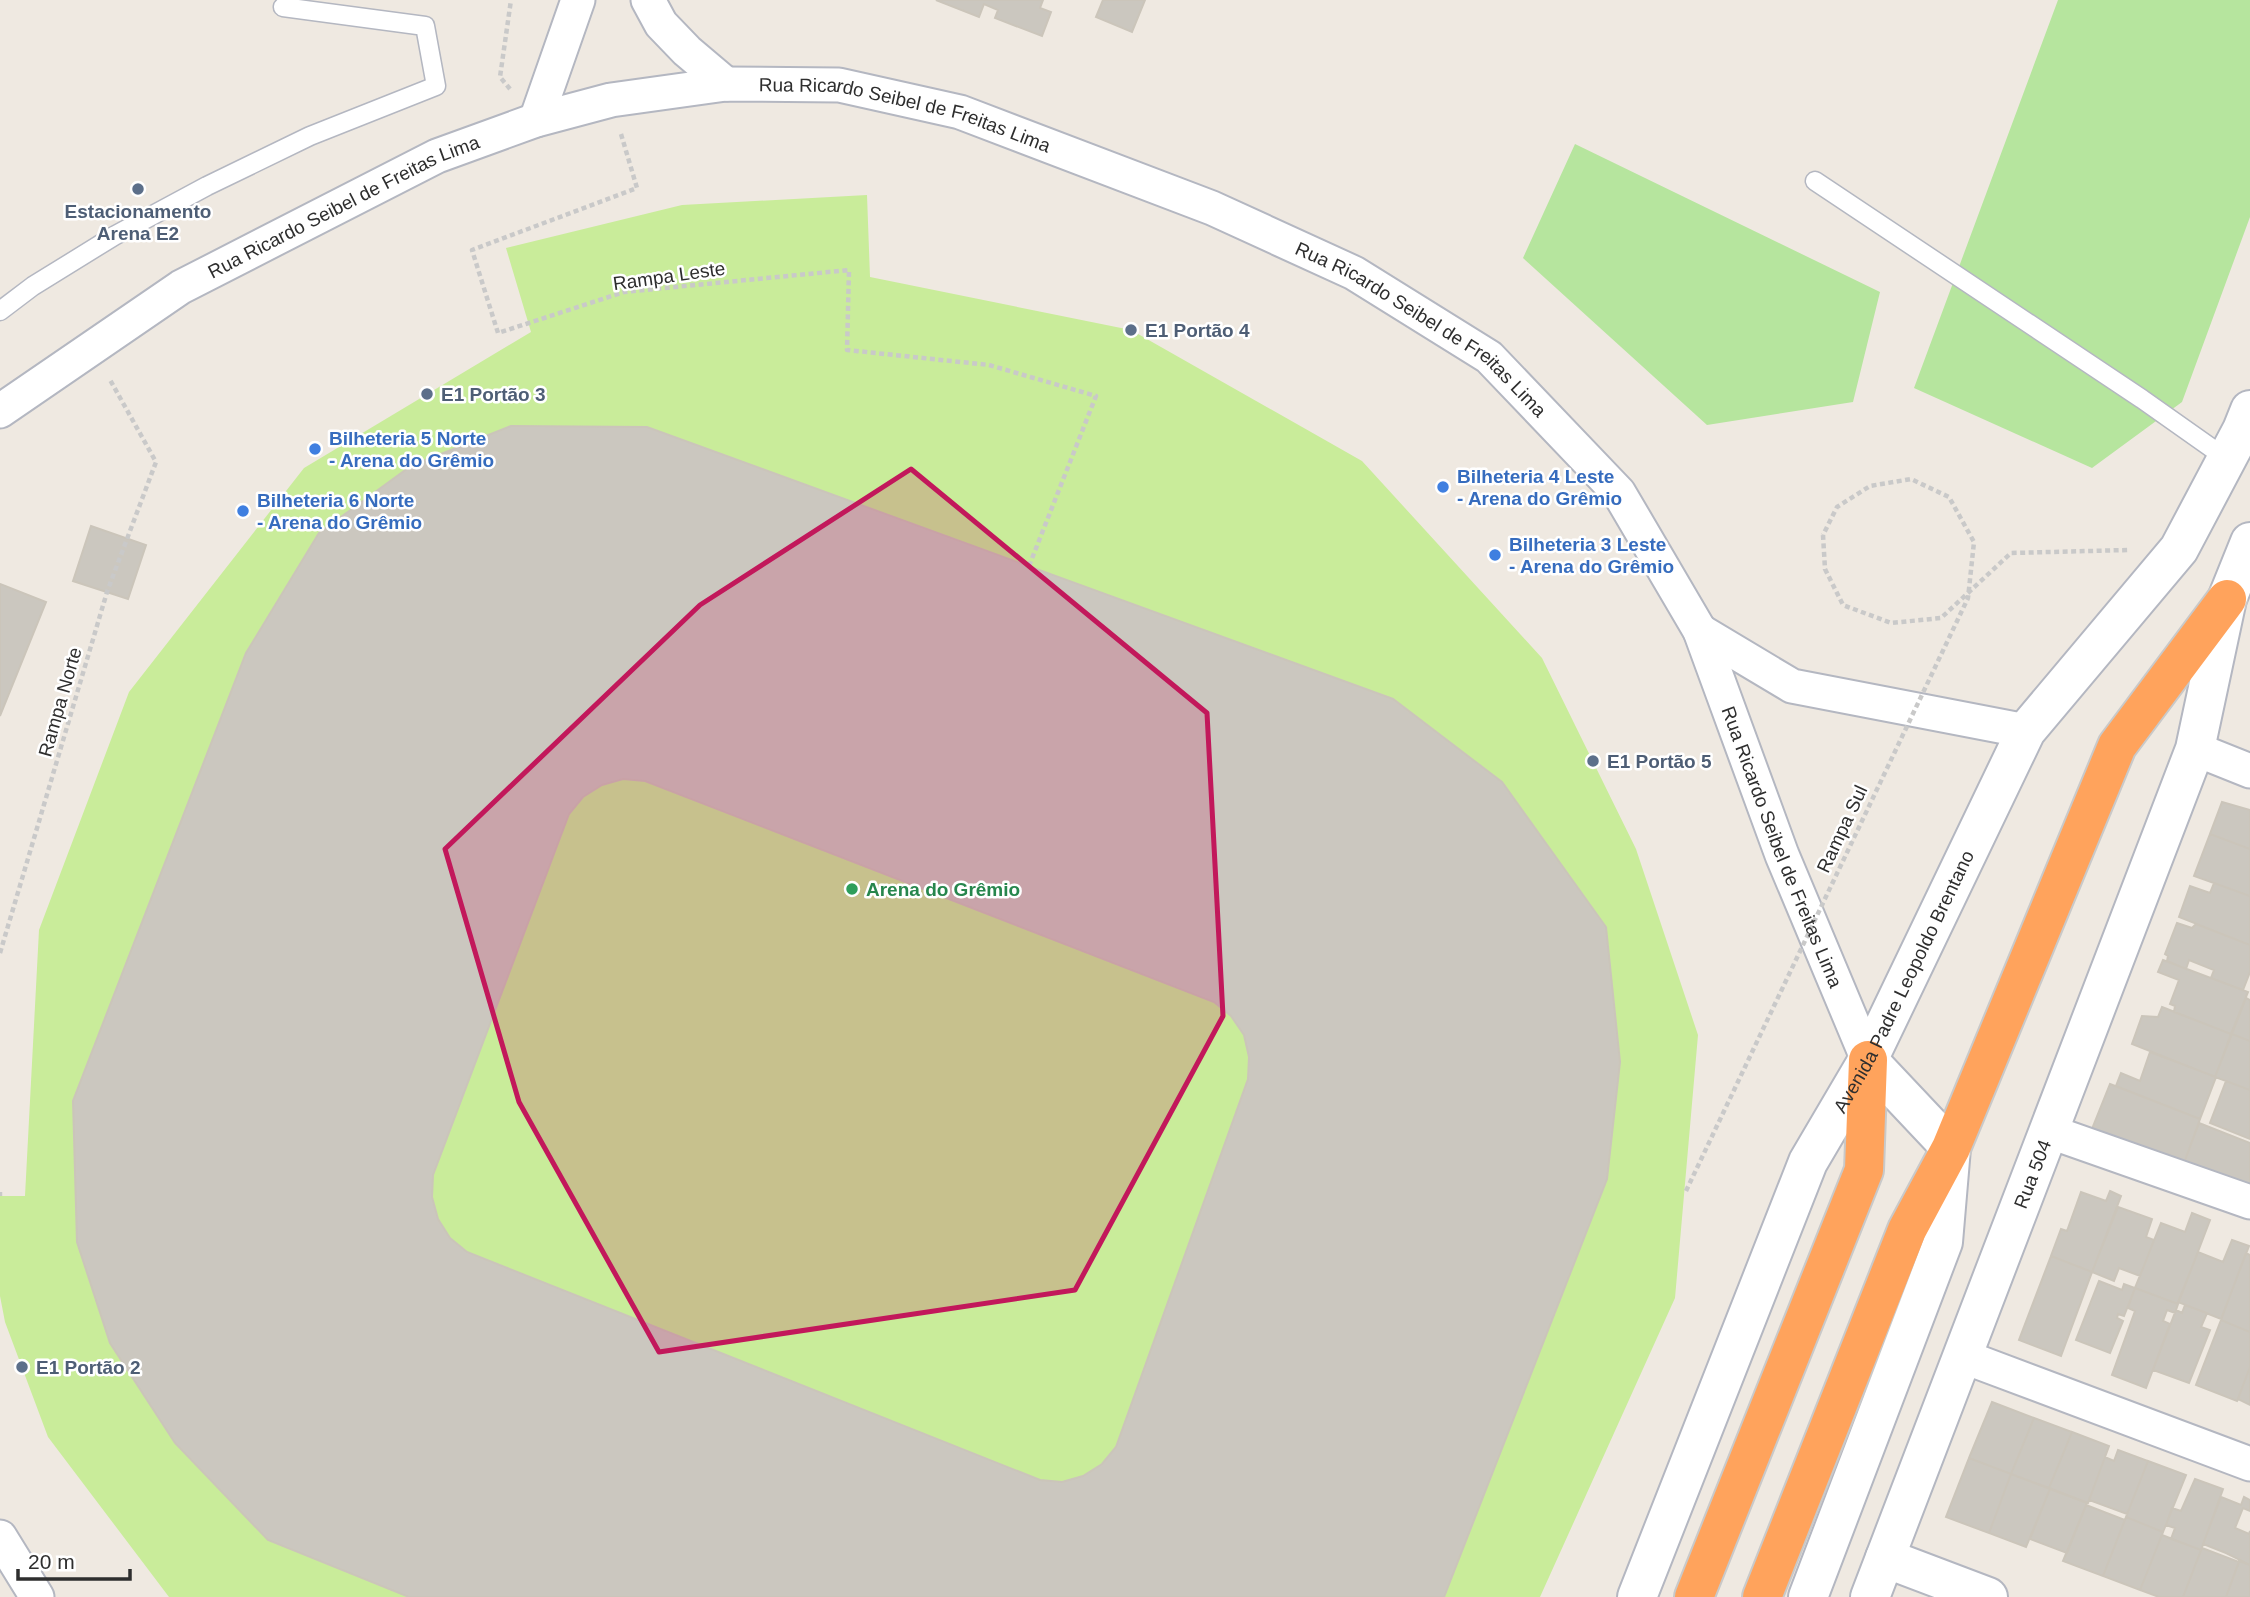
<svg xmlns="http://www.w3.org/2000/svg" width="2250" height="1597" font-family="Helvetica,sans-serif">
  <rect width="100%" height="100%" fill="#efe9e1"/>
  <!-- green -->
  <path fill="#b6e59e" d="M 2058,0 L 2250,0 L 2250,217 L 2182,402 L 2092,468 L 1914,388 Z
    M 1575,144 L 1880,292 L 1853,402 L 1707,425 L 1523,258 Z"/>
  <!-- pitch -->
  <path fill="#c9ec9a" d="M 867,195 L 870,277 L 1131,330 L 1362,461 L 1542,658 L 1636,849 L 1698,1035 L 1675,1298 L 1540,1597 L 169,1597 L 48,1437 L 5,1322 L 0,1296 L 0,1196 L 25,1196 L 39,930 L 129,692 L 304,468 L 531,332 L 506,248 L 682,205 Z"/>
  <!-- building -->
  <path fill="#cbc7bf" stroke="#cbc5ba" stroke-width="2" fill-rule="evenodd" d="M 936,0 L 1043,0 L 1040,8 L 1051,12 L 1042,36 L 995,18 L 998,10 L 984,4 L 979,17 Z
    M 1103,0 L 1145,0 L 1132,32 L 1096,17 Z
    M 511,426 L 647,427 L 1393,699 L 1502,782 L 1606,927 L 1620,1062 L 1607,1179 L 1444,1597 L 409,1597 L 268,1540 L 175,1443 L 110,1343 L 77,1242 L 73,1101 L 246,653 L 319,533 L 411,466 ZM 623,779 L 645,781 L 1214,1002 L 1231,1016 L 1244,1035 L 1249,1057 L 1248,1079 L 1116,1447 L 1102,1464 L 1083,1476 L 1062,1482 L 1040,1480 L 467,1252 L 450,1238 L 438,1219 L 432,1197 L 433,1175 L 569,814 L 583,797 L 602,785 Z
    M 91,526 L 146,545 L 128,599 L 73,581 Z
    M 0,584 L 46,602 L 0,716 Z
    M 2222,802 L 2250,810 L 2250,849 L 2210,834 Z
    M 2210,834 L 2250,849 L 2250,896 L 2194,876 Z
    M 2214,883 L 2250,896 L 2250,945 L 2179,917 L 2190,886 L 2210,893 Z
    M 2177,923 L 2192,928 L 2196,924 L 2250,945 L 2250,972 L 2243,990 L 2211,978 L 2214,970 L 2189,960 L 2186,969 L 2167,961 L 2168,956 L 2165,954 Z
    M 2163,960 L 2248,992 L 2231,1034 L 2174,1012 L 2175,1006 L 2170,1004 L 2179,980 L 2158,972 Z
    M 2246,998 L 2250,1000 L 2250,1041 L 2232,1034 Z
    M 2162,1007 L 2231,1034 L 2215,1077 L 2132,1044 L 2142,1016 L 2158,1017 Z
    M 2232,1034 L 2250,1041 L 2250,1090 L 2215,1077 Z
    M 2150,1052 L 2216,1077 L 2200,1119 L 2116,1086 L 2121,1073 L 2140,1081 Z
    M 2226,1081 L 2250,1090 L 2250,1139 L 2210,1123 Z
    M 2110,1084 L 2200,1119 L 2184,1163 L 2092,1129 Z
    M 2199,1123 L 2250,1143 L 2250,1187 L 2184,1163 Z
    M 2110,1191 L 2121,1196 L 2092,1272 L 2051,1256 L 2061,1229 L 2067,1231 L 2081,1192 L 2106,1201 Z
    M 2118,1207 L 2152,1219 L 2146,1237 L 2154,1240 L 2140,1276 L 2119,1268 L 2114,1281 L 2092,1272 Z
    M 2192,1213 L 2210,1220 L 2178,1304 L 2135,1288 L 2161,1223 L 2185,1232 Z
    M 2232,1240 L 2249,1246 L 2221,1319 L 2178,1302 L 2198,1252 L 2223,1262 Z
    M 2246,1253 L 2250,1255 L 2250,1332 L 2221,1320 Z
    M 2051,1256 L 2092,1272 L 2061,1356 L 2019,1340 Z
    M 2099,1281 L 2122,1290 L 2124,1284 L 2135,1288 L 2124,1316 L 2118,1314 L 2117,1318 L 2123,1321 L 2110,1353 L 2076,1340 Z
    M 2135,1288 L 2178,1304 L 2175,1313 L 2167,1310 L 2163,1321 L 2170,1324 L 2146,1388 L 2112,1375 L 2135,1311 L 2128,1308 Z
    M 2185,1305 L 2207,1313 L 2201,1327 L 2210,1330 L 2189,1383 L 2153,1370 L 2176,1310 L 2182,1313 Z
    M 2221,1320 L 2250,1332 L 2250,1367 L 2237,1401 L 2196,1385 Z
    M 2250,1367 L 2250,1405 L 2238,1399 Z
    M 1992,1402 L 2034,1418 L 2011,1474 L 1969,1458 Z
    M 2034,1418 L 2072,1432 L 2049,1488 L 2011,1474 Z
    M 2072,1432 L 2109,1446 L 2088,1503 L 2049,1488 Z
    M 2118,1450 L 2148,1461 L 2127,1514 L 2089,1500 L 2105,1457 L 2114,1461 Z
    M 1969,1458 L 2011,1474 L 1989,1533 L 1946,1517 Z
    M 2148,1461 L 2186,1475 L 2163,1532 L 2126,1517 Z
    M 2011,1474 L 2050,1489 L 2026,1547 L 1989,1533 Z
    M 2195,1479 L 2223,1489 L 2201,1550 L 2171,1539 L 2175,1528 L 2166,1525 L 2172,1508 L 2181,1511 Z
    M 2050,1489 L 2087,1503 L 2067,1553 L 2030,1539 Z
    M 2221,1497 L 2241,1505 L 2244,1497 L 2250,1500 L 2250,1511 L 2243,1508 L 2235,1528 L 2249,1534 L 2250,1531 L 2250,1565 L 2226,1553 L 2203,1544 Z
    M 2086,1505 L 2125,1520 L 2103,1576 L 2063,1561 Z
    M 2126,1517 L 2163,1532 L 2140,1590 L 2103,1576 Z
    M 2162,1535 L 2201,1550 L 2183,1597 L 2159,1597 L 2140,1590 Z
    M 2202,1548 L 2239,1562 L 2226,1597 L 2183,1597 Z
    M 2239,1561 L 2250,1565 L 2250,1597 L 2226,1597 Z"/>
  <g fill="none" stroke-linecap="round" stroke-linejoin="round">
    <!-- service casing -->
    <g stroke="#b4b7c1" stroke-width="21">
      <path id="service" d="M 1815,181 L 2142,399 L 2227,459
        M 0,311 L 33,286 L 114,236 L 207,186 L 310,136 L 436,86 L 425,26 L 283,7"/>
    </g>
    <!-- minor casing -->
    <g stroke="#b4b7c1" stroke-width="37">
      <g id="minor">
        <path d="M 648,0 L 661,24 L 687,51 L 726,84"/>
        <path d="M 536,120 L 578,0"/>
        <path id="s1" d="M 0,411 L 181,287 L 437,156 L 536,120 L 611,100 L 726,84 L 839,85 L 960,112 L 1212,208 L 1354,273 L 1489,357 L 1619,493 L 1700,631 L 1782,855 L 1868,1060"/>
        <path d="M 1700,631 L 1792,686 L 2026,731"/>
        <path d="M 2195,749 L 2250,771"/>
        <path d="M 2048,1131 L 2250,1202"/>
        <path d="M 1962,1356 L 2250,1464"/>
        <path d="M 0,1537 L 37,1597"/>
      </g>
    </g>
    <!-- tertiary casing -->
    <g stroke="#b4b7c1" stroke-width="42">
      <path id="tertiary" d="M 1885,1558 L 1988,1597"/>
    </g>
    <!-- secondary casing -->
    <g stroke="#b4b7c1" stroke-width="42">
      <g id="secondary">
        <path id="s2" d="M 1637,1597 L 1808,1162 L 1868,1060 L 2026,731 L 2179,549 L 2242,430 L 2250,410"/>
        <path d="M 1808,1597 L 1943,1242 L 1951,1148 L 1868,1060"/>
        <path id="s3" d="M 1870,1597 L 2195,749 L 2227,599 L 2250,542"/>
      </g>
    </g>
    <!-- motorway casing -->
    <g stroke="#c9c9c9" stroke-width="42">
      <path id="motorway" d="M 1694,1597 L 1864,1170 L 1868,1060
        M 1762,1597 L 1907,1230 L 1951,1148 L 2117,746 L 2227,599"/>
    </g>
    <!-- path -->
    <path stroke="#c9c9c9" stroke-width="4.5" stroke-dasharray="5 3.5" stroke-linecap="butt" d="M 510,89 L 500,77 L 511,0
      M 621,134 L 637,188 L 472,250 L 498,333 L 624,292 L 849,270 L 847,350 L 989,365 L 1096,396 L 1029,566
      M 1823,535 L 1825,569 L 1843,605 L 1891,623 L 1941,618 L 2011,553 L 2128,550
      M 0,953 L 107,592 L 156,462 L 109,378
      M 0,1192 L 0,1196"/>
    <!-- service -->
    <use href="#service" stroke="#fff" stroke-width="18"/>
    <!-- minor -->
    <use href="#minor" stroke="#fff" stroke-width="33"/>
    <!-- tertiary -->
    <use href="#tertiary" stroke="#fff" stroke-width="38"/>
    <!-- secondary -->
    <use href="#secondary" stroke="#fff" stroke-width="38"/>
    <!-- motorway -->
    <use href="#motorway" stroke="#ffa35c" stroke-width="38"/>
    <!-- path-bridge -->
    <path stroke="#c9c9c9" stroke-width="4.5" stroke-dasharray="5 3.5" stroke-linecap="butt" d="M 1686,1191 L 1968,598 L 1974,542 L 1949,497 L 1911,479 L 1870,486 L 1837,507 L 1823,535"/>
  </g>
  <!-- marked area -->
  <path fill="#c2185b" fill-opacity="0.2" stroke="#c2185b" stroke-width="5" stroke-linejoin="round" d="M 911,469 L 1207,713 L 1223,1016 L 1075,1290 L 659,1352 L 519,1102 L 445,849 L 700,605 Z"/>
  <!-- markers -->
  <g fill="#5c6f8a" stroke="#fff" stroke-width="2.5">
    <circle cx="138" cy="189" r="7"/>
    <circle cx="1131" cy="330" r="7"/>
    <circle cx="427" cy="394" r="7"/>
    <circle cx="1593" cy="761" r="7"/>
    <circle cx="22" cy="1367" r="7"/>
  </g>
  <g fill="#3f7fe0" stroke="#fff" stroke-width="2.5">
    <circle cx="315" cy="449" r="7"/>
    <circle cx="1443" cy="487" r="7"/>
    <circle cx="243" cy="511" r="7"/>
    <circle cx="1495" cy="555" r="7"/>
  </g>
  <circle fill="#2e9e5b" stroke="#fff" stroke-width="2.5" cx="852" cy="889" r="7"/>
  <g text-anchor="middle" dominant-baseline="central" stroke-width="5" stroke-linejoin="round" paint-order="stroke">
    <!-- street labels -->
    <g font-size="19" fill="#2e2e2e" stroke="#fff">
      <text stroke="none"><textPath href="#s1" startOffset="989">Rua Ricardo Seibel de Freitas Lima</textPath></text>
      <text stroke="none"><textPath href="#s1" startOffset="401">Rua Ricardo Seibel de Freitas Lima</textPath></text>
      <text transform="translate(669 276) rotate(-8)">Rampa Leste</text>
      <text stroke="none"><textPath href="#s1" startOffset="1556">Rua Ricardo Seibel de Freitas Lima</textPath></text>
      <text transform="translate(60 702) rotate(-74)">Rampa Norte</text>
      <text transform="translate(1842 829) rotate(-65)">Rampa Sul</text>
      <text stroke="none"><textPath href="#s1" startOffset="2207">Rua Ricardo Seibel de Freitas Lima</textPath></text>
      <text stroke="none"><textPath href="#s2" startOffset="672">Avenida Padre Leopoldo Brentano</textPath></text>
      <text stroke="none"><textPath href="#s3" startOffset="453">Rua 504</textPath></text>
    </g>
    <!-- service labels -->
    <g font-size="19" font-weight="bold" fill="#4e5e75" stroke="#fff" text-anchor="start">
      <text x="138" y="211" text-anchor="middle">Estacionamento<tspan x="138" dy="22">Arena E2</tspan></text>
      <text x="1145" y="330">E1 Portão 4</text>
      <text x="441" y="394">E1 Portão 3</text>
      <text x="1607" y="761">E1 Portão 5</text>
      <text x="36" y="1367">E1 Portão 2</text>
    </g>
    <!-- shop labels -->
    <g font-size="19" font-weight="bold" fill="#366cbe" stroke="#fff" text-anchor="start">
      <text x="329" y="438">Bilheteria 5 Norte<tspan x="329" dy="22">- Arena do Grêmio</tspan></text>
      <text x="1457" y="476">Bilheteria 4 Leste<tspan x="1457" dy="22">- Arena do Grêmio</tspan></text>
      <text x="257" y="500">Bilheteria 6 Norte<tspan x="257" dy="22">- Arena do Grêmio</tspan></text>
      <text x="1509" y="544">Bilheteria 3 Leste<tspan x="1509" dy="22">- Arena do Grêmio</tspan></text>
    </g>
    <!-- leisure labels -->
    <g font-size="19" font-weight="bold" fill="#27864d" stroke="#fff" text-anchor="start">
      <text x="866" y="889">Arena do Grêmio</text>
    </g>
  </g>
  <!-- scale -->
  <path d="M18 1569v10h112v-10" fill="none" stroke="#2e2e2e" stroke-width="3.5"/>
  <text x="28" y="1569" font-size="21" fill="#2e2e2e" stroke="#ffffff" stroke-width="5" paint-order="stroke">20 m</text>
</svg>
